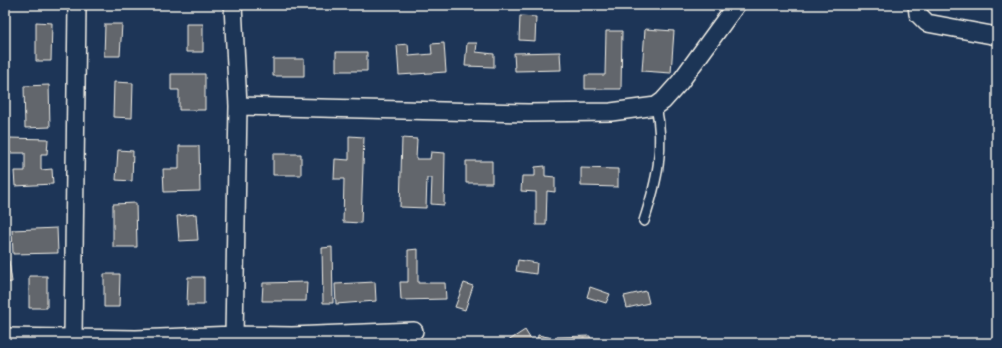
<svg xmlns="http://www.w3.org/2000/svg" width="1002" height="348" font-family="Dekko,sans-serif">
  <rect width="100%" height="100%" fill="#1d3557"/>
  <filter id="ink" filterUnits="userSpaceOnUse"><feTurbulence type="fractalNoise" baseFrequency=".025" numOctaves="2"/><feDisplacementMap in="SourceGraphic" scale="8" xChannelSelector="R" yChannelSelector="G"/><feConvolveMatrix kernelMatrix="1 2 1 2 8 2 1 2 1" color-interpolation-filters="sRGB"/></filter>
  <g filter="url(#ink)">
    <!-- building -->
    <path fill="#62666c" stroke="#f4f1e8" d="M 520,16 L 536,17 L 535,41 L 519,40 Z
      M 36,22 L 52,23 L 51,61 L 36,61 Z
      M 105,24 L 122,24 L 120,56 L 104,56 Z
      M 186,24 L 203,24 L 203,52 L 186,52 Z
      M 645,29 L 674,31 L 671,73 L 642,71 Z
      M 606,31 L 622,31 L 621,89 L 585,89 L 585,75 L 605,75 Z
      M 444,43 L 446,72 L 399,75 L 397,45 L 408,44 L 409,56 L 432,54 L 431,44 Z
      M 467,43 L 477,43 L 476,52 L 494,54 L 494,67 L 465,66 Z
      M 336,52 L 367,52 L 367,71 L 336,71 Z
      M 560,52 L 561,70 L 515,71 L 514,53 Z
      M 273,59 L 304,59 L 304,76 L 273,76 Z
      M 171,74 L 205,74 L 205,110 L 179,110 L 179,90 L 171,90 Z
      M 114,82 L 133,83 L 132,118 L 113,117 Z
      M 49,85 L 50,127 L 25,128 L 24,86 Z
      M 349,136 L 364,137 L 361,223 L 343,222 L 344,179 L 334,179 L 335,159 L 349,160 Z
      M 9,138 L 48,139 L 47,154 L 41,154 L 41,170 L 52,169 L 53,184 L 15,186 L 14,171 L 25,171 L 25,153 L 9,153 Z
      M 402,138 L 417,139 L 416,159 L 430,159 L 431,152 L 445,153 L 444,205 L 431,204 L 432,178 L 427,178 L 426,208 L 400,207 Z
      M 179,146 L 199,146 L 200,191 L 164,192 L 163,169 L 179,169 Z
      M 118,150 L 133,151 L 132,181 L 116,180 Z
      M 273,154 L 301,154 L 301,175 L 273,175 Z
      M 466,161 L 492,161 L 492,183 L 466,183 Z
      M 545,166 L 545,176 L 555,177 L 555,192 L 547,191 L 546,225 L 536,225 L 536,192 L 521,191 L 522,176 L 535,176 L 535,167 Z
      M 581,168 L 618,169 L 618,187 L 581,186 Z
      M 136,203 L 137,247 L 113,247 L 113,204 Z
      M 196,214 L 198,240 L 179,241 L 177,216 Z
      M 57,228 L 58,253 L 13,254 L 12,230 Z
      M 332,247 L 333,303 L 323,303 L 322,248 Z
      M 418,249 L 418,283 L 445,283 L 446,299 L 401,300 L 400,282 L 408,282 L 408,250 Z
      M 518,260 L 537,263 L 536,274 L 516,271 Z
      M 5,261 L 9,261 L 12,282 L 5,283 Z
      M 104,274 L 120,274 L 119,307 L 104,307 Z
      M 29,276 L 47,276 L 47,308 L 29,308 Z
      M 188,277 L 204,277 L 204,305 L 187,305 Z
      M 307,282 L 306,301 L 262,301 L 263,283 Z
      M 375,282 L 376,301 L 336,304 L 335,284 Z
      M 464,283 L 473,286 L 465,310 L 455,307 Z
      M 590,287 L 610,294 L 606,303 L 587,297 Z
      M 646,291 L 649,303 L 627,308 L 624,296 Z
      M 525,330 L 533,343 L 505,343 Z
      M 538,335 L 553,338 L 553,343 L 537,343 Z
      M 590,336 L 591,343 L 557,343 L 557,337 Z"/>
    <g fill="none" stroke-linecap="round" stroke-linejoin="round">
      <!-- service casing -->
      <g stroke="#f4f1e8" stroke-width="12">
        <path id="service" d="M 644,221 C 657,181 665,148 656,106"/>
      </g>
      <!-- minor casing -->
      <g stroke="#f4f1e8" stroke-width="20">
        <path id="minor" d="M 233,5 L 238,106 L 234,335
          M 917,5 L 918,14 L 927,23 L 997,36
          M 238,106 L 528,113 L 611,112 L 656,106 L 663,101 L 680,82 L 736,5
          M 5,337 L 136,339 L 234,335 L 292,336 L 414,331
          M 73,337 L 77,5"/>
      </g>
      <!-- service -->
      <use href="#service" stroke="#1d3557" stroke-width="9"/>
      <!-- minor -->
      <use href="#minor" stroke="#1d3557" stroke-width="17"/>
    </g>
  </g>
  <!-- margin -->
  <rect width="1002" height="348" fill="none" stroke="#1d3557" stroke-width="20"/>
  <rect x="10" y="10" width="982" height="328" fill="none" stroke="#f4f1e8" stroke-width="1.5" filter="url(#ink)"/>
</svg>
